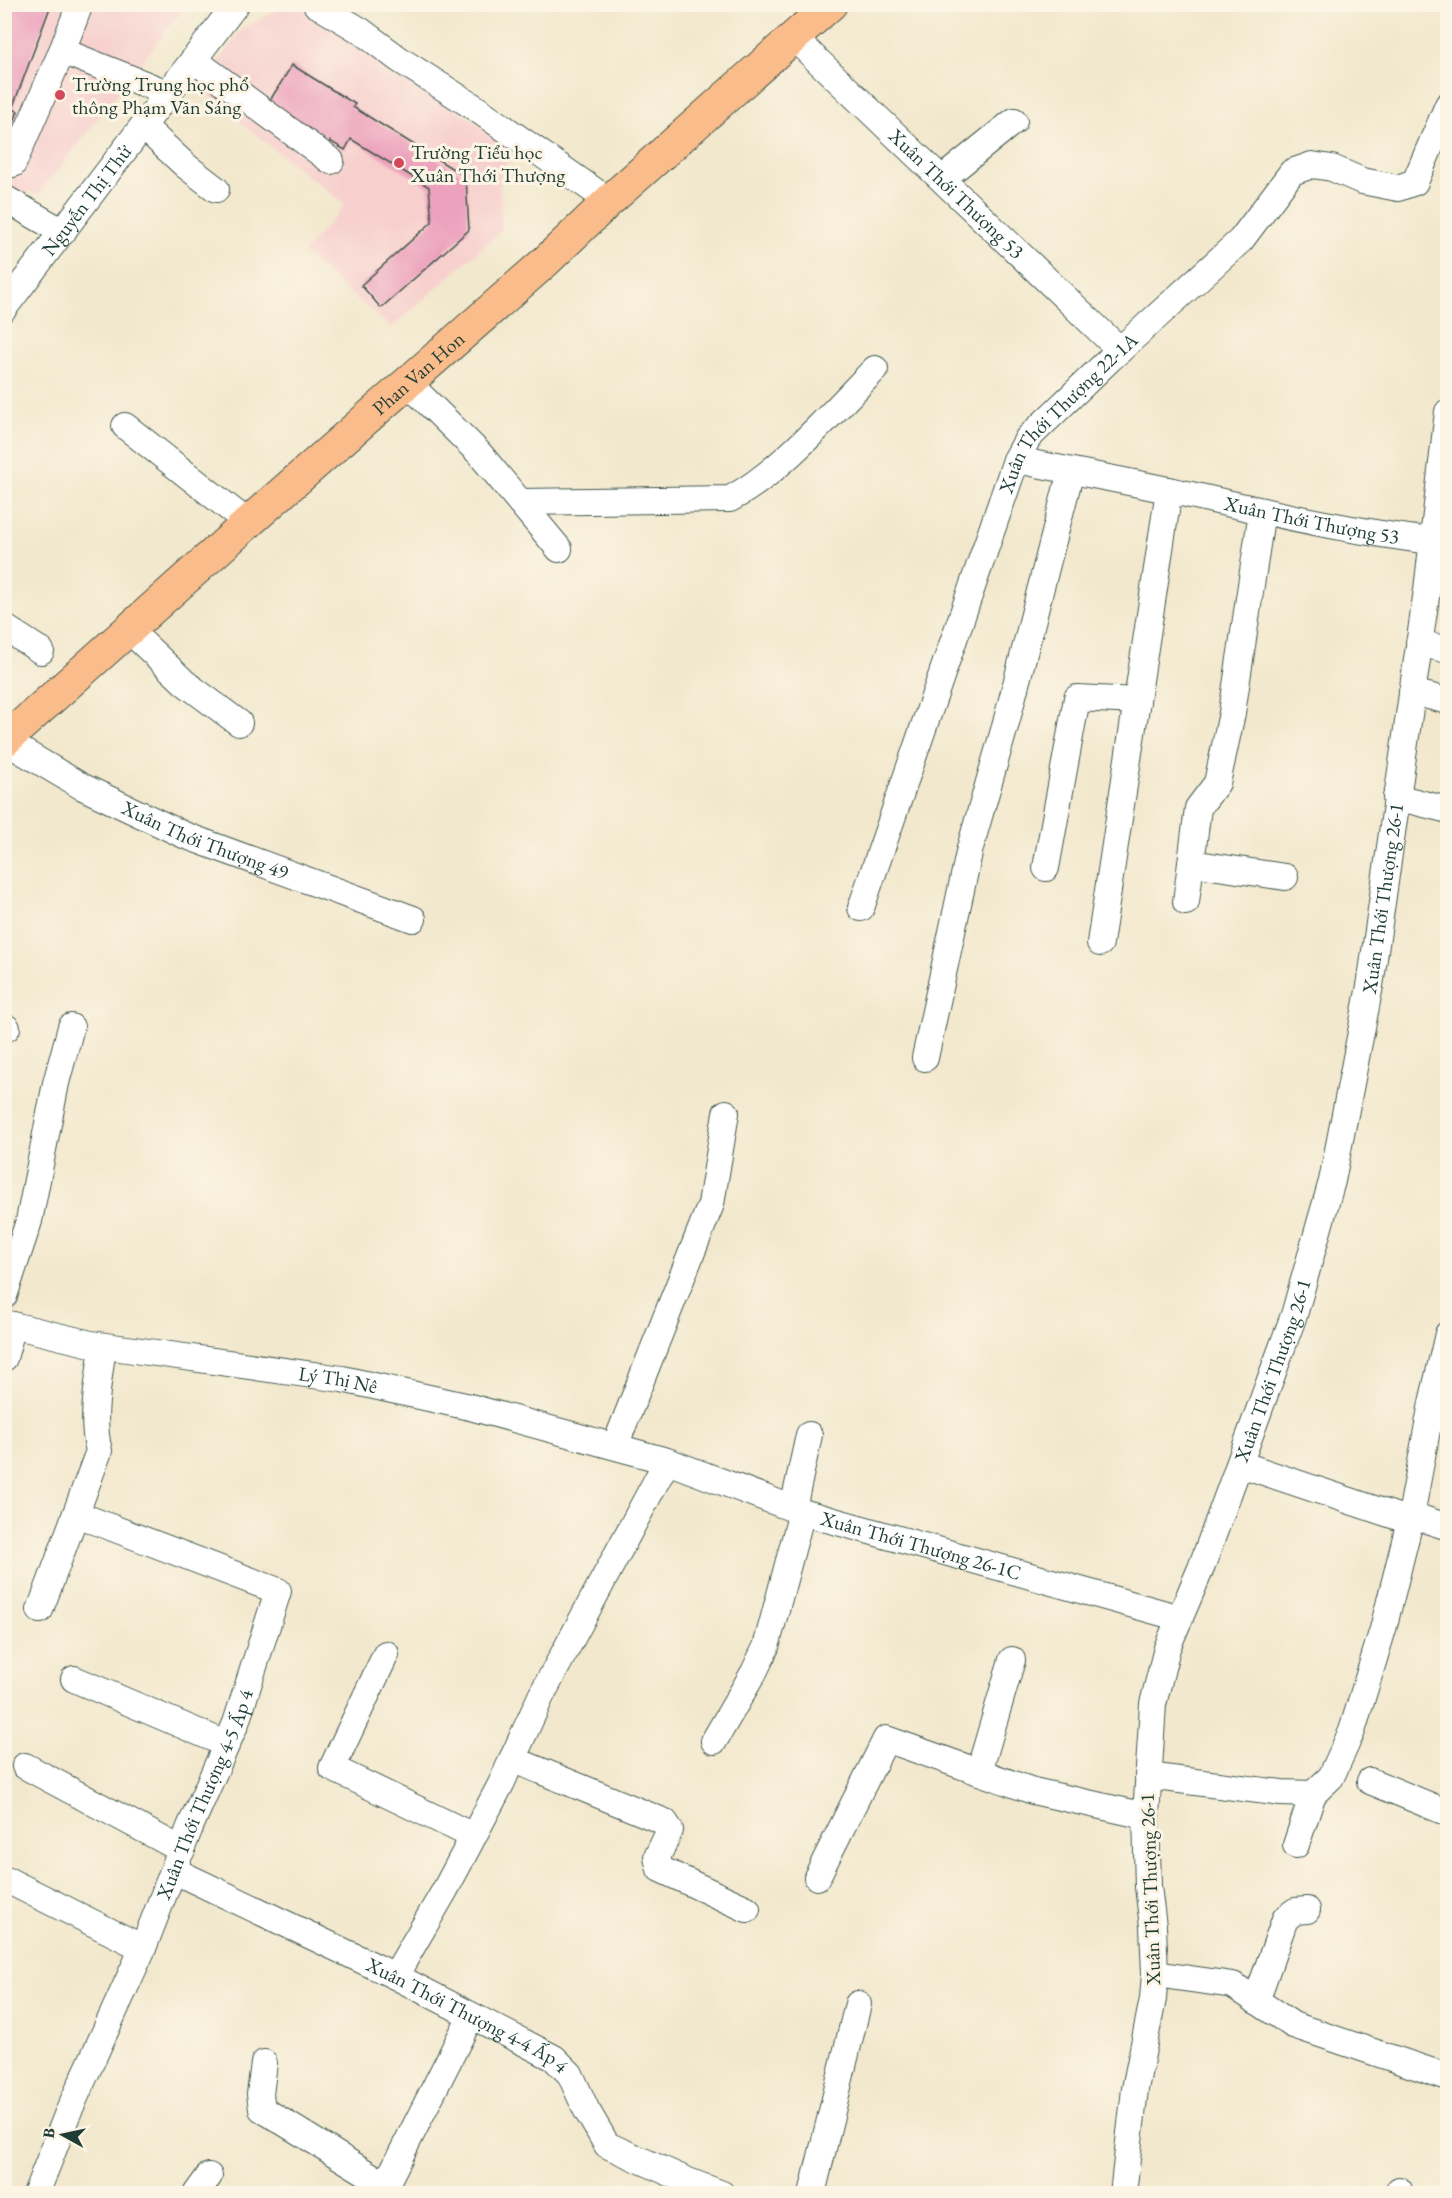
<svg xmlns="http://www.w3.org/2000/svg" width="1452" height="2198" font-family="'EB Garamond',serif">
  <rect width="100%" height="100%" fill="#fcf5e5"/>
  <filter id="ink" filterUnits="userSpaceOnUse"><feTurbulence type="fractalNoise" baseFrequency=".0167" numOctaves="2"/><feDisplacementMap in="SourceGraphic" scale="12" xChannelSelector="R" yChannelSelector="G"/><feConvolveMatrix kernelMatrix="1 2 1 2 8 2 1 2 1" color-interpolation-filters="sRGB"/></filter>
  <filter id="wash" filterUnits="userSpaceOnUse"><feTurbulence type="fractalNoise" baseFrequency=".008" numOctaves="4" result="noise"/><feDisplacementMap in="SourceGraphic" scale="24" xChannelSelector="R" yChannelSelector="G"/><feGaussianBlur stdDeviation="1.35" result="paint"/><feColorMatrix in="noise" values="0 0 0 0 0 0 0 0 0 0 0 0 0 0 0 0 0 1.4 0 .05"/><feComposite in="paint" operator="in"/></filter>
  <g filter="url(#wash)">
    <rect width="100%" height="100%" fill="#f2e8cd"/>
    <!-- built -->
    <path fill="#f7d0ce" d="M 4,5 L 186,5 L 40,193 L 22,194 L 5,185 Z
      M 286,5 L 319,16 L 513,147 L 500,178 L 502,230 L 391,328 L 303,253 L 345,205 L 252,132 L 199,86 L 243,28 Z"/>
    <g id="blocks">
      <!-- building -->
      <path fill="#eca2bd" d="M 6,5 L 51,5 L 12,109 L 18,111 L 5,147 Z
        M 292,65 L 355,104 L 353,107 L 466,177 L 469,230 L 381,308 L 361,285 L 432,222 L 429,187 L 351,139 L 345,150 L 330,141 L 329,144 L 267,105 Z"/>
    </g>
  </g>
  <g filter="url(#ink)">
    <use href="#blocks" fill-opacity="0" stroke="#3f574b" stroke-width="1.5"/>
    <g fill="none" stroke-linecap="round" stroke-linejoin="round">
      <!-- minor casing -->
      <g stroke="#3f574b" stroke-width="28">
        <g id="minor">
          <path d="M 316,4 L 361,31 L 400,60 L 474,107 L 609,201"/>
          <path id="s1" d="M 794,38 L 1120,350"/>
          <path d="M 62,51 L 167,93"/>
          <path d="M 194,60 L 331,161"/>
          <path d="M 143,126 L 186,166 L 216,189"/>
          <path d="M 13,164 L 62,51 L 80,4"/>
          <path d="M 942,179 L 1014,121"/>
          <path d="M 4,198 L 63,232"/>
          <path id="s2" d="M 4,308 L 236,4"/>
          <path d="M 408,383 L 479,453 L 559,549"/>
          <path d="M 125,426 L 248,523"/>
          <path id="s3" d="M 1016,460 C 1068,470 1121,480 1173,491 C 1259,510 1344,531 1432,541"/>
          <path d="M 520,502 L 730,499 C 781,472 833,411 875,369"/>
          <path d="M 4,627 L 41,651"/>
          <path d="M 129,630 L 185,683 L 239,723"/>
          <path d="M 1419,643 L 1448,650"/>
          <path d="M 1412,692 L 1448,701"/>
          <path id="s4" d="M 5,741 L 81,786 L 184,835 L 413,919"/>
          <path d="M 1396,797 L 1448,810"/>
          <path d="M 1191,863 L 1285,877"/>
          <path d="M 1046,868 L 1077,698 L 1137,701"/>
          <path d="M 1186,902 L 1198,808 L 1217,783 L 1232,713 L 1262,511"/>
          <path id="s5" d="M 861,908 L 1016,460 L 1028,438 L 1111,358 L 1241,240 L 1292,172 L 1312,165 L 1332,168 L 1362,181 L 1398,188 L 1415,182 L 1448,105"/>
          <path d="M 1100,943 L 1169,490"/>
          <path d="M 4,1027 L 7,1028"/>
          <path d="M 925,1058 L 970,848 L 1006,723 L 1071,471"/>
          <path d="M 4,1296 L 29,1221 L 56,1083 L 71,1027"/>
          <path id="s6" d="M 4,1323 L 91,1344 L 342,1379 L 470,1407 L 667,1461 L 802,1512 L 1180,1618"/>
          <path d="M 4,1358 L 13,1325"/>
          <path d="M 615,1446 L 711,1204 L 726,1113"/>
          <path d="M 1240,1464 L 1410,1521"/>
          <path d="M 793,1508 L 809,1435"/>
          <path d="M 1411,1515 L 1448,1527"/>
          <path d="M 40,1610 L 99,1451 C 90,1417 99,1381 103,1346"/>
          <path d="M 386,1654 L 332,1768 L 473,1836"/>
          <path d="M 74,1679 L 226,1744"/>
          <path d="M 714,1741 L 754,1672 L 766,1647 L 802,1512"/>
          <path d="M 512,1759 L 665,1822 L 670,1830 L 657,1857 L 660,1869 L 747,1909"/>
          <path d="M 25,1766 L 182,1850"/>
          <path d="M 979,1772 L 1012,1660"/>
          <path d="M 1148,1776 L 1281,1793 L 1313,1794 L 1331,1777 L 1352,1731 L 1383,1629 L 1410,1521 L 1432,1403 L 1448,1334"/>
          <path d="M 1370,1781 L 1448,1813"/>
          <path d="M 1296,1845 L 1313,1794"/>
          <path id="s7" d="M 175,1871 L 395,1976 L 554,2058 L 570,2074 L 586,2109 L 607,2145 L 688,2181 L 722,2194"/>
          <path d="M 817,1877 L 886,1739 L 1033,1791 L 1146,1816"/>
          <path d="M 9,1881 L 143,1948"/>
          <path d="M 1155,1974 L 1233,1985 L 1293,2025 L 1448,2077"/>
          <path d="M 395,1976 L 445,1890 L 501,1784 L 541,1696 L 667,1461"/>
          <path d="M 1256,2001 L 1285,1919 L 1295,1911 L 1307,1910"/>
          <path d="M 264,2063 L 260,2094 L 262,2109 L 386,2185"/>
          <path id="s8" d="M 36,2194 L 67,2115 L 143,1948 L 190,1827 L 236,1723 L 278,1591 L 76,1514"/>
          <path d="M 196,2194 L 209,2176"/>
          <path d="M 381,2194 L 471,2016"/>
          <path d="M 812,2194 L 858,2004"/>
          <path id="s9" d="M 1123,2194 L 1135,2089 L 1153,1999 L 1155,1974 L 1153,1926 L 1148,1887 L 1146,1816 L 1153,1704 L 1167,1648 L 1201,1568 L 1294,1315 L 1332,1181 L 1370,986 L 1427,590 L 1448,412"/>
          <path d="M 1398,2194 L 1399,2190"/>
        </g>
      </g>
      <!-- major casing -->
      <g stroke="#3f574b" stroke-width="34">
        <g id="major">
          <path id="s10" d="M 4,741 L 267,506 L 545,262 L 609,201 L 831,4"/>
        </g>
      </g>
      <!-- minor -->
      <use href="#minor" stroke="#fff" stroke-width="26"/>
      <!-- major -->
      <use href="#major" stroke="#fabc8b" stroke-width="32"/>
    </g>
  </g>
  <!-- markers -->
  <g fill="#d1495b" stroke="#fcf5e5" stroke-width="2">
    <circle cx="60" cy="95" r="6"/>
    <circle cx="399" cy="163" r="6"/>
  </g>
  <g text-anchor="middle" dominant-baseline="central" stroke-width="6" stroke-linejoin="round" paint-order="stroke">
    <!-- poi labels -->
    <g font-size="20" fill="#1f3d34" stroke="#fcf5e5" text-anchor="start">
      <text x="72" y="84">Trường Trung học phổ<tspan x="72" dy="23">thông Phạm Văn Sáng</tspan></text>
      <text x="411" y="152">Trường Tiểu học<tspan x="411" dy="23">Xuân Thới Thượng</tspan></text>
    </g>
    <!-- street labels -->
    <g font-size="20" fill="#1f3d34" stroke="#fcf5e5">
      <text stroke="none"><textPath href="#s1" startOffset="225">Xuân Thới Thượng 53</textPath></text>
      <text stroke="none"><textPath href="#s2" startOffset="136">Nguyễn Thị Thử</textPath></text>
      <text stroke="none"><textPath href="#s10" startOffset="554">Phan Van Hon</textPath></text>
      <text stroke="none"><textPath href="#s5" startOffset="543">Xuân Thới Thượng 22-1A</textPath></text>
      <text stroke="none"><textPath href="#s3" startOffset="302">Xuân Thới Thượng 53</textPath></text>
      <text stroke="none"><textPath href="#s4" startOffset="224">Xuân Thới Thượng 49</textPath></text>
      <text stroke="none"><textPath href="#s9" startOffset="1334">Xuân Thới Thượng 26-1</textPath></text>
      <text stroke="none"><textPath href="#s9" startOffset="848">Xuân Thới Thượng 26-1</textPath></text>
      <text stroke="none"><textPath href="#s6" startOffset="339">Lý Thị Nê</textPath></text>
      <text stroke="none"><textPath href="#s6" startOffset="946">Xuân Thới Thượng 26-1C</textPath></text>
      <text stroke="none"><textPath href="#s8" startOffset="434">Xuân Thới Thượng 4-5 Ấp 4</textPath></text>
      <text transform="translate(1150 1889) rotate(-92)">Xuân Thới Thượng 26-1</text>
      <text stroke="none"><textPath href="#s7" startOffset="326">Xuân Thới Thượng 4-4 Ấp 4</textPath></text>
    </g>
  </g>
  <!-- margin -->
  <rect width="1452" height="2198" fill="none" stroke="#fcf5e5" stroke-width="24"/>
  <!-- north arrow -->
  <g transform="translate(63 2135) rotate(278)" stroke="#fcf5e5" stroke-width="4.5" paint-order="stroke">
  <path d="M0-4.5L10 22L0 15L-10 22Z" fill="#1f3d34"/>
  <text y="-9" font-size="16" font-weight="bold" text-anchor="middle" fill="#1f3d34">B</text>
  </g>
</svg>
